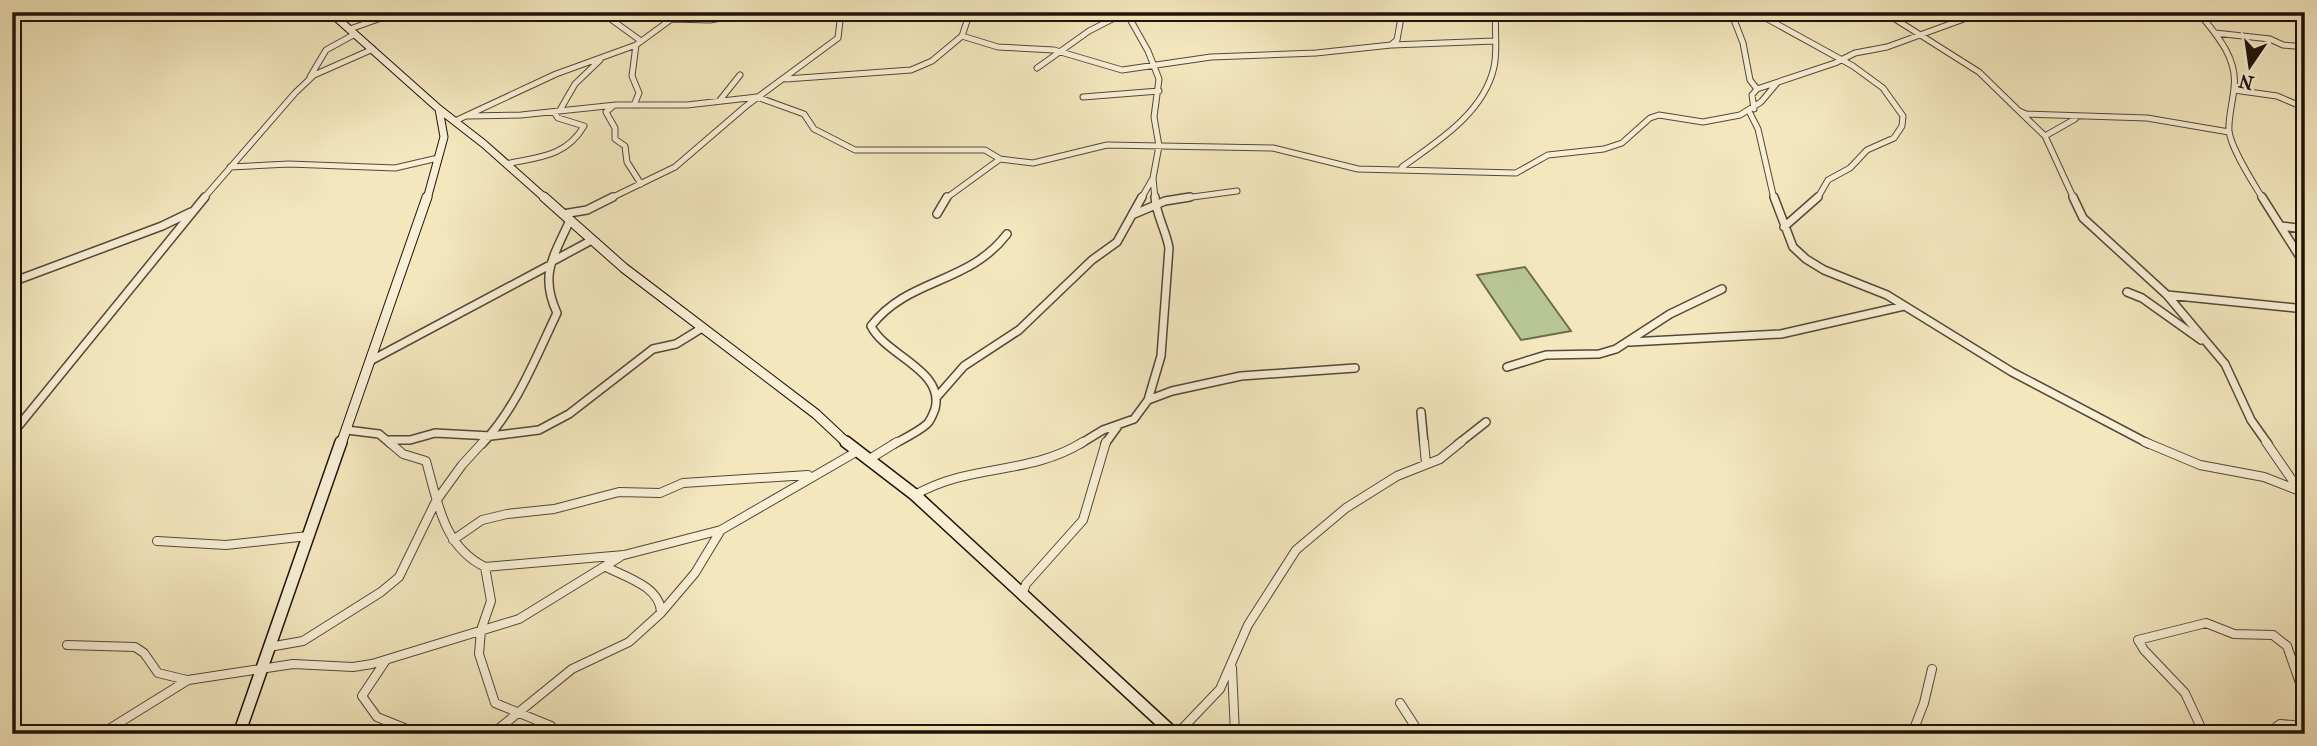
<svg xmlns="http://www.w3.org/2000/svg" width="2317" height="746" font-family="'IM FELL French Canon',serif">
  <rect width="100%" height="100%" fill="#f4e7be"/>
  <filter id="stains"><feTurbulence type="fractalNoise" baseFrequency=".00286" numOctaves="4"/><feColorMatrix values="0 0 0 0 .2 0 0 0 0 .09 0 0 0 0 .02 0 0 0 .5 -.17"/></filter>
  <radialGradient id="worn" r=".72"><stop offset=".6" stop-color="#630" stop-opacity="0"/><stop offset="1" stop-color="#630" stop-opacity=".3"/></radialGradient>
  <!-- green -->
  <path fill="#b8c694" stroke="#6c6c50" stroke-width="2" d="M 1525,267 L 1571,331 L 1521,340 L 1477,275 Z"/>
  <g fill="none" stroke-linecap="round" stroke-linejoin="round">
    <!-- street-far2 casing -->
    <g stroke="#544838" stroke-width="7">
      <path id="street-far2" d="M 601,12 L 641,41
        M 828,12 L 847,13
        M 1126,12 L 1148,51 L 1159,79 L 1154,117 L 1159,146 L 1153,178 L 1141,199
        M 1731,12 L 1743,43 L 1750,80 L 1757,89
        M 1755,12 L 1853,66 L 1883,88 L 1903,116 L 1902,126 L 1894,138 L 1867,150 L 1850,168 L 1828,180 L 1817,199
        M 1884,12 L 1979,72 L 2019,111 L 2026,114 L 2147,118 L 2229,132
        M 2198,12 C 2216,34 2238,58 2234,88 C 2233,101 2228,118 2229,131 C 2231,149 2254,184 2263,199
        M 672,19 L 710,20 L 754,12
        M 350,29 L 398,12
        M 2215,33 L 2270,39 L 2283,45 L 2305,47
        M 962,36 L 998,47 L 1054,50 L 1122,70 L 1211,57 L 1316,53 L 1391,45 L 1397,40 L 1402,12
        M 1392,45 L 1494,41
        M 1037,68 L 1089,31 L 1126,12
        M 310,77 L 326,50 L 355,34
        M 786,79 L 911,70 L 932,61 L 962,36 L 970,12
        M 2234,90 L 2277,96 L 2305,108
        M 1083,97 L 1159,91
        M 720,100 L 740,75
        M 634,105 L 639,93 L 632,76 L 636,45
        M 613,106 L 606,112 L 615,128 L 615,139 L 625,146 L 627,162 L 641,184
        M 1754,109 L 1752,95 L 1757,89 L 1835,63 L 1855,53 L 1887,47 L 1983,12
        M 560,110 L 575,84 L 600,60
        M 2019,111 L 2045,136 L 2074,199
        M 1750,113 L 1758,129 L 1774,199
        M 468,116 L 521,115 L 616,105 L 687,105 L 757,97 L 804,114 L 814,129 L 855,150 L 985,150 L 1000,159
        M 455,121 L 556,74 L 636,45 L 681,12
        M 2045,136 L 2075,119
        M 506,164 C 538,157 566,157 584,126 L 558,118 L 554,112
        M 230,167 L 289,164 L 395,168 L 438,158
        M 1402,167 C 1437,142 1484,113 1494,67 C 1498,49 1494,30 1496,12
        M 1153,178 L 1155,199
        M 203,199 L 295,93 L 314,75 L 373,49
        M 609,199 L 675,167 L 746,106 L 838,38 L 840,21 L 848,12
        M 945,199 L 1000,159 L 1033,163 L 1107,145 L 1273,148 L 1358,169 L 1516,173 L 1548,155 L 1604,149 L 1622,143 L 1650,118 L 1659,115 L 1703,122 L 1740,115 L 1761,102 L 1777,83
        M 1178,199 L 1237,191"/>
    </g>
    <!-- street-far1 casing -->
    <g stroke="#544838" stroke-width="10">
      <path id="street-far1" d="M 1774,197 L 1793,247 L 1806,259 L 1824,270 L 1887,295 L 2012,372 L 2149,444
        M 2073,197 L 2083,218 L 2167,295 L 2225,364 L 2251,420 L 2268,444
        M 2262,197 L 2305,265
        M 563,214 L 587,210 L 613,197
        M 937,214 L 947,197
        M 1132,215 L 1165,201 L 1190,197
        M 2281,226 L 2305,229
        M 1784,227 L 1818,197
        M 553,261 L 590,241
        M 12,282 L 162,226 L 191,212
        M 2127,292 L 2142,298 L 2201,340
        M 2167,295 L 2305,309
        M 1630,342 L 1781,334 L 1904,306
        M 370,361 L 548,266
        M 1507,367 L 1546,355 L 1599,354 L 1616,349 L 1670,314 L 1722,289
        M 936,398 L 964,366 L 1019,330 L 1092,260 L 1117,242 L 1142,197
        M 1148,400 L 1161,356 L 1169,248 C 1166,230 1156,215 1155,197
        M 1421,412 L 1424,444
        M 347,430 L 379,434 L 391,444
        M 12,434 L 205,197
        M 390,440 L 410,440 L 435,433 L 491,436 L 539,430 L 569,414 L 653,349 L 676,344 L 702,328
        M 482,444 C 517,407 535,359 557,313 C 539,274 554,256 570,220
        M 894,444 C 905,438 918,432 927,424 C 931,420 933,414 935,409 C 945,370 886,356 871,326 C 909,277 968,285 1007,234
        M 1080,444 L 1103,430 L 1134,419 L 1148,400 L 1172,391 L 1241,376 L 1355,368
        M 1105,444 L 1118,426
        M 1458,444 L 1486,422"/>
    </g>
    <!-- street casing -->
    <g stroke="#544838" stroke-width="10">
      <path id="street" d="M 389,442 L 403,454 L 426,461 C 438,503 443,546 485,567 L 624,555 L 721,530 L 856,452
        M 1424,442 L 1426,464
        M 2145,442 L 2200,465 L 2264,477 L 2305,493
        M 2266,442 L 2299,490
        M 868,460 L 897,442
        M 915,495 C 970,463 1028,476 1083,442
        M 453,540 L 482,520 L 507,514 L 554,509 L 619,492 L 660,493 L 683,483 L 808,475
        M 157,541 L 226,545 L 308,536
        M 485,567 L 491,601 L 481,630 L 479,654 L 495,703 L 551,726 L 558,734
        M 1023,592 L 1026,584 L 1083,520 L 1106,442
        M 661,613 L 695,573 L 721,530
        M 67,645 L 135,647 L 144,653 L 158,673 L 187,680
        M 269,647 L 303,641 L 381,592 L 399,577 L 436,501 L 462,465 L 483,442
        M 386,660 L 362,696 L 377,717 L 419,734
        M 1232,668 L 1235,734
        M 1400,703 L 1420,734
        M 101,734 L 188,680 L 293,664 L 353,667 L 372,664 L 519,619 L 623,555
        M 492,734 L 572,669 L 629,642 L 661,613 C 661,587 626,577 606,567
        M 1177,734 L 1220,689 L 1248,625 L 1296,550 L 1346,508 L 1397,476 L 1440,459 L 1461,442
        M 1912,734 L 1924,703 L 1932,669
        M 2204,734 L 2185,693 L 2144,650 L 2138,640 L 2206,623 L 2234,634 L 2273,635 L 2287,646 L 2305,697
        M 2278,734 L 2276,727 L 2280,724 L 2305,726"/>
    </g>
    <!-- secondary-far2 casing -->
    <g stroke="#1f130b" stroke-width="9">
      <path id="secondary-far2" d="M 330,12 L 439,109 L 444,137 L 427,199
        M 439,109 L 484,144 L 546,199"/>
    </g>
    <!-- secondary-far1 casing -->
    <g stroke="#1f130b" stroke-width="11">
      <path id="secondary-far1" d="M 544,197 L 624,268 L 816,414 L 848,444
        M 341,444 L 427,197"/>
    </g>
    <!-- secondary casing -->
    <g stroke="#1f130b" stroke-width="14">
      <path id="secondary" d="M 846,442 L 915,495 L 1174,734
        M 239,734 L 341,442"/>
    </g>
    <!-- street-far2 -->
    <use href="#street-far2" stroke="#f8efd5" stroke-width="5"/>
    <!-- street-far1 -->
    <use href="#street-far1" stroke="#f8efd5" stroke-width="7"/>
    <!-- street -->
    <use href="#street" stroke="#f8efd5" stroke-width="8"/>
    <!-- secondary-far2 -->
    <use href="#secondary-far2" stroke="#f8efd5" stroke-width="7"/>
    <!-- secondary-far1 -->
    <use href="#secondary-far1" stroke="#f8efd5" stroke-width="9"/>
    <!-- secondary -->
    <use href="#secondary" stroke="#f8efd5" stroke-width="11"/>
  </g>
  <!-- margin -->
  <rect width="2317" height="746" fill="none" stroke="#f4e7be" stroke-width="42"/>
  <rect x="14" y="14" width="2289" height="718" fill="none" stroke="#1f130b" stroke-width="3.5"/>
  <rect x="21" y="21" width="2275" height="704" fill="none" stroke="#1f130b" stroke-width="2"/>
  <!-- north arrow -->
  <g transform="translate(2250 66) rotate(193)" stroke="#f8efd5" stroke-width="5" paint-order="stroke">
  <path d="M0-5L12 26L0 18L-12 26Z" fill="#1f130b"/>
  <text y="-10" font-size="19" font-weight="bold" text-anchor="middle" fill="#1f130b">N</text>
  </g>
  <rect width="100%" height="100%" filter="url(#stains)"/>
  <rect width="100%" height="100%" fill="url(#worn)"/>
</svg>
